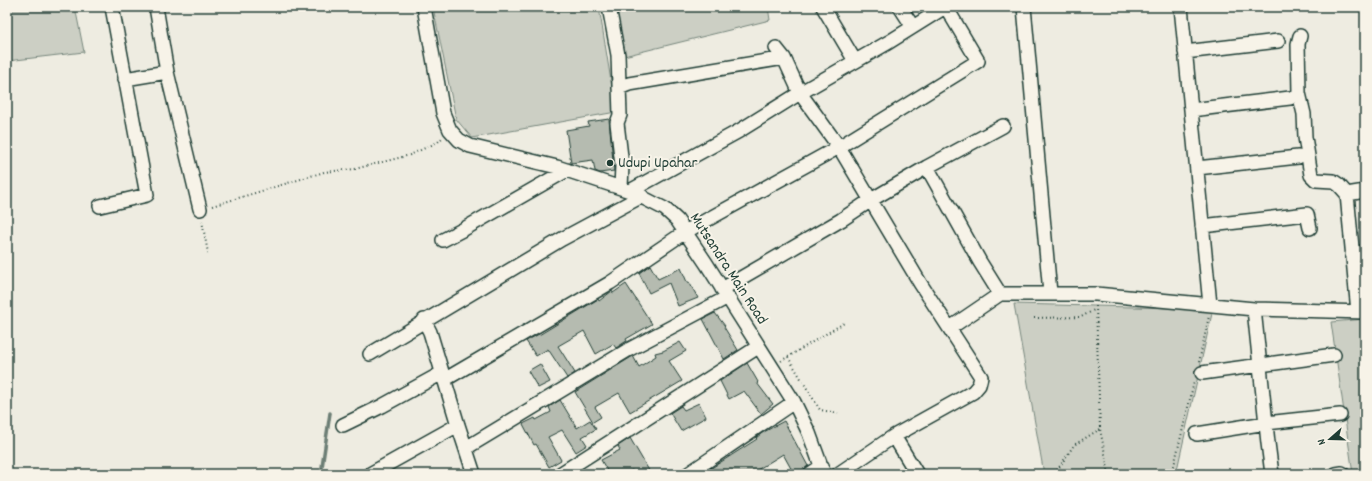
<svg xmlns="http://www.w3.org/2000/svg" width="1372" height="481" font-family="Dekko,sans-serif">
  <rect width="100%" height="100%" fill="#eeece1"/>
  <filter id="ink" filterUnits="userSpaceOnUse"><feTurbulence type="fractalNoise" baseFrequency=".025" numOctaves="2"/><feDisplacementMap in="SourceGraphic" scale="8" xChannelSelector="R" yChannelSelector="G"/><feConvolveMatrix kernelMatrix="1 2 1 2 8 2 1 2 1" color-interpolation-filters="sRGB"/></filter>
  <g filter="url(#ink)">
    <!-- green -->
    <path fill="#cccfc4" stroke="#76867c" d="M 7,7 L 75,7 L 84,52 L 7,61 Z
      M 433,7 L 599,7 L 616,112 L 472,138 L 456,119 Z
      M 615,7 L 768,7 L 770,20 L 624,56 Z
      M 1014,304 L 1213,309 L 1176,474 L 1044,474 Z
      M 1365,319 L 1365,474 L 1353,474 L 1331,322 Z"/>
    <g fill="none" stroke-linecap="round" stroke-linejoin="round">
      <!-- stream -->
      <path stroke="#6c7e74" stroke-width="3.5" d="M 321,474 L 330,413"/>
    </g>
    <!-- building -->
    <path fill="#b5bbb0" stroke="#1f3d34" d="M 609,119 L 614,171 L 600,173 L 595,171 L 593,160 L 571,163 L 566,130 L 589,126 L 588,122 Z
      M 650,265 L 658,279 L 681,268 L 687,282 L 689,282 L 698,298 L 678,306 L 669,283 L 649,293 L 639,273 Z
      M 626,284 L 652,324 L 626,339 L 627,341 L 625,342 L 616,348 L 613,344 L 596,354 L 584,331 L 558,346 L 575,373 L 567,378 L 548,349 L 536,356 L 526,341 L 539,334 L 539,335 L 598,299 L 599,301 L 612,291 L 613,293 Z
      M 715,313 L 725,326 L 724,327 L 738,350 L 724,359 L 703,319 Z
      M 680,342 L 686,351 L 669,361 L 682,381 L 630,412 L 619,393 L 595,407 L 601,417 L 593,422 L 575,392 L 633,356 L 639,367 L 656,356 L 655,353 L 663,351 Z
      M 747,363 L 758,382 L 757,383 L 773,404 L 761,414 L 744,391 L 729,399 L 720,381 Z
      M 540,364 L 550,382 L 538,388 L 528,371 Z
      M 560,400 L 577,428 L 590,420 L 596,429 L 582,437 L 587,445 L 576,452 L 562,430 L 548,437 L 561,460 L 549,467 L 536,444 L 534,445 L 523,424 L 535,418 L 536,420 L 551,412 L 549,407 Z
      M 699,403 L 706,417 L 681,431 L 670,413 L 681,406 L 684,410 Z
      M 784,421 L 808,466 L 803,470 L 802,474 L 794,474 L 783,454 L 757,470 L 760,474 L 702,474 L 757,439 L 756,438 L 762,433 Z
      M 630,438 L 651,474 L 635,474 L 632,470 L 624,474 L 609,474 L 601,460 L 620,450 L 618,446 Z"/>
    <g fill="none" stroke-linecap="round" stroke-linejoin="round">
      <!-- minor casing -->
      <g stroke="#1f3d34" stroke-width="16">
        <path id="minor" d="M 156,7 L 167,72 L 200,209
          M 424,7 L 443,113 L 450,130 L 459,140 L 470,146 L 557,167 L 630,191 L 665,209 L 677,220 L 706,263 L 794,402 L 809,433 L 824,474
          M 609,7 L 618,55 L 620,115 L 617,123 L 622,165 L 621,188
          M 823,7 L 855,61
          M 900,7 L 913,27
          M 1024,7 L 1050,293
          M 1181,7 L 1210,305
          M 1300,36 L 1298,44 L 1299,93 L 1304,114 L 1305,137 L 1311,175 L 1316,180 L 1333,181 L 1339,185 L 1347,194
          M 776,48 L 784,58 L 800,93 L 839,147 L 920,283 L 981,377 L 979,385 L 973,392 L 894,436 L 838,474
          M 1185,52 L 1278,41
          M 125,79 L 167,72
          M 619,88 L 629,84 L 784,58
          M 1191,110 L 1290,98
          M 927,167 L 980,262 L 1000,294
          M 1197,168 L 1298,157
          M 630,191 L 739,131 L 800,93 L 889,42 L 945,7
          M 100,206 L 147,195 L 112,7
          M 1202,226 L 1307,214 L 1310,228
          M 443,240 L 464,229 L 567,170
          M 1352,254 L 1365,252
          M 722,289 L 841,220 L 871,200 L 927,167 L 1003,126
          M 1254,309 L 1268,443 L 1272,474
          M 1358,312 L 1347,194 L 1365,191
          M 424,320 L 430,332 L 458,425 L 474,474
          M 950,328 L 1000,294 L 1096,294 L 1254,309 L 1365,312
          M 370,354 L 562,239 L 642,196
          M 1202,373 L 1334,355
          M 444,380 L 610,283 L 685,232 L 839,147 L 978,61 L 946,7
          M 343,425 L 382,406 L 442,373
          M 1197,434 L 1266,423 L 1340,415
          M 894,436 L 917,474
          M 466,448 L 628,350 L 728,297
          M 370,474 L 458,425
          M 560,474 L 758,347
          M 688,474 L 794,402
          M 810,474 L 822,466
          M 1336,474 L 1342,473"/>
      </g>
      <!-- path -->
      <path stroke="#1f3d34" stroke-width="2" stroke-dasharray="1 3" stroke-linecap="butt" d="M 212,206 L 324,172 L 355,169 L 410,155 L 438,142 L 442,138
        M 202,221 L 208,253
        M 1096,306 L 1100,429 L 1109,474
        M 1034,318 L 1081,317 L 1096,309
        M 788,357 L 820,410 L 838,413
        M 781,361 L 844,323
        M 1199,362 L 1209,316
        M 1056,474 L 1056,472 L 1074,445 L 1100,429
        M 1172,474 L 1194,382"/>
      <!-- minor -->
      <use href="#minor" stroke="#f7f3e8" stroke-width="13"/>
    </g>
  </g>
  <!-- markers -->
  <circle fill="#1f3d34" stroke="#f7f3e8" stroke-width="1.5" cx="610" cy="163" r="4"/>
  <g text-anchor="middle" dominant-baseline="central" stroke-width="4" stroke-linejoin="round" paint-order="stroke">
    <!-- poi labels -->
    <g font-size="16" fill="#1f3d34" stroke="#f7f3e8" text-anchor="start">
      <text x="618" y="163">Udupi Upahar</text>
    </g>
    <!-- street labels -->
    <g font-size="16" fill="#1f3d34" stroke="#f7f3e8">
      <text transform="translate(728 269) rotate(57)">Mutsandra Main Road</text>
    </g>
  </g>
  <!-- margin -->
  <rect width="1372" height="481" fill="none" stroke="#f7f3e8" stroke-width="24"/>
  <rect x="12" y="12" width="1348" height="457" fill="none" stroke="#1f3d34" stroke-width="1.5" filter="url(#ink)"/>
  <!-- north arrow -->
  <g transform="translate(1330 439) rotate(250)" stroke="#f7f3e8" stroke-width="3" paint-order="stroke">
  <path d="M0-3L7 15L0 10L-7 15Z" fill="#1f3d34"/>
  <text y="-6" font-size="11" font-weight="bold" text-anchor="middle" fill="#1f3d34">N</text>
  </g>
</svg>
